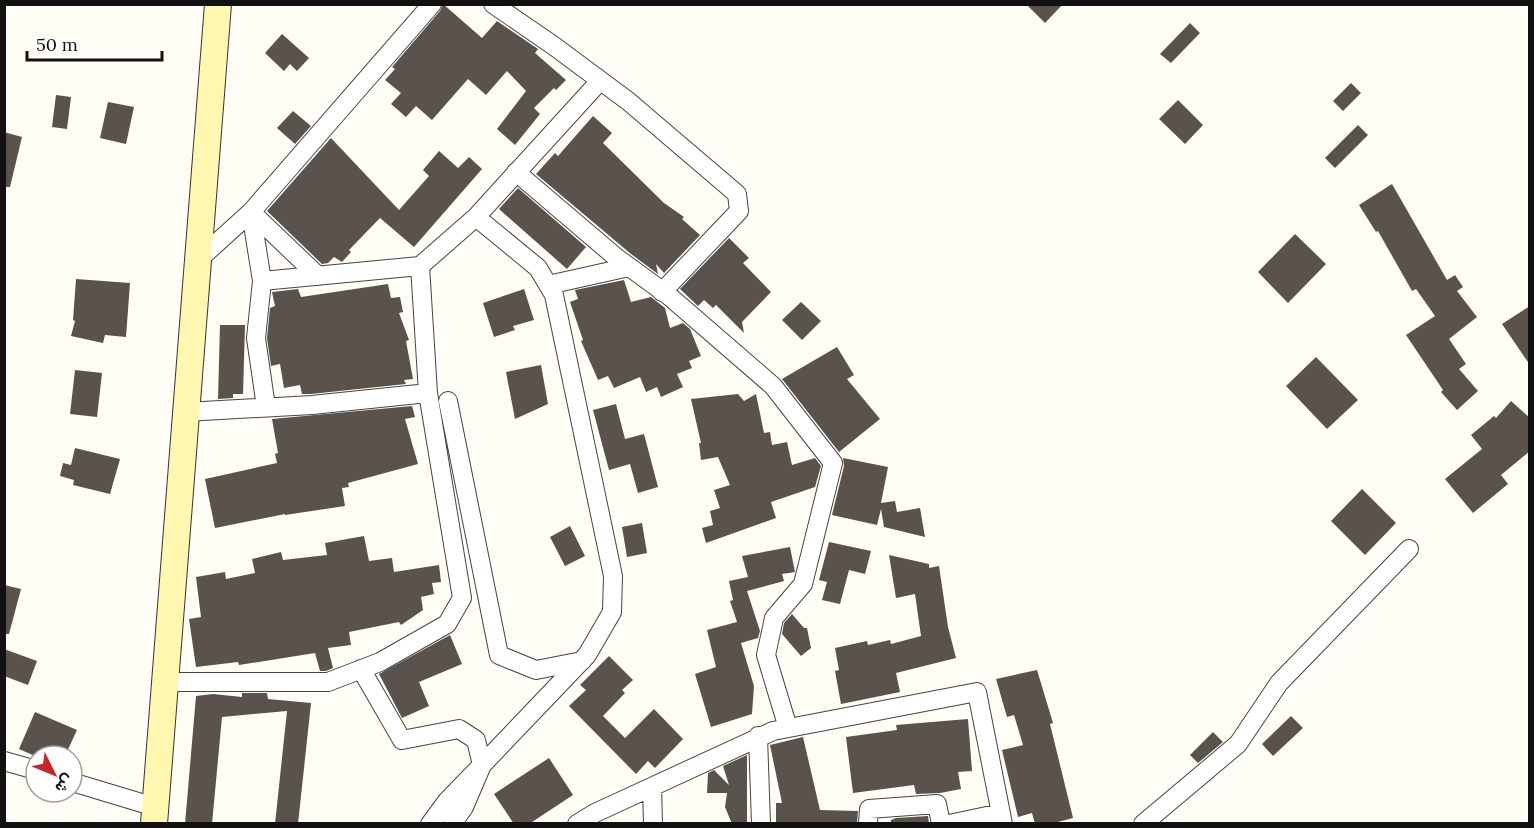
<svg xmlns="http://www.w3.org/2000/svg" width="1534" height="828" font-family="Lora,Vazirmatn,serif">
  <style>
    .building { fill: #5a524d }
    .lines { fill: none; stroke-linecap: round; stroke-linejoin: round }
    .street-casing { stroke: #444; stroke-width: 20 }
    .secondary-casing { stroke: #333; stroke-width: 28 }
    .street { stroke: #fff; stroke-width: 18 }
    .secondary { stroke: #fff6b0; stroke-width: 26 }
  </style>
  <rect width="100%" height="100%" fill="#fffdf5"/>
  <path class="building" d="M 443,4 L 482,38 L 497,21 L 538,49 L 535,53 L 566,80 L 556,90 L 554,88 L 534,108 L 540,114 L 515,145 L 497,129 L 526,91 L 507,71 L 486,95 L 468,79 L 432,120 L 416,106 L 406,117 L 391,104 L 401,93 L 385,80 L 395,69 L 392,67 L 440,11 Z
    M 1026,4 L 1063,4 L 1045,23 Z
    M 1190,23 L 1200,33 L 1171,63 L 1160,54 Z
    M 282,34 L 309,58 L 297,71 L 290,64 L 284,71 L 265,53 Z
    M 1351,83 L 1361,93 L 1343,111 L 1333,101 Z
    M 56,95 L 71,97 L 67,129 L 52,127 Z
    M 1178,100 L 1203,125 L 1185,144 L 1159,119 Z
    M 108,102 L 134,107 L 126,144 L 100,138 Z
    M 293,111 L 311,126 L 295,144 L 277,128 Z
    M 593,116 L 612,133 L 603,143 L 664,203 L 684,217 L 682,219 L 700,235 L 664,273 L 656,264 L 658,274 L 631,254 L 536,174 L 555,153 L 558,156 Z
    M 1358,125 L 1368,135 L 1335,168 L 1325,158 Z
    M 4,132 L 22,137 L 10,187 L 4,187 Z
    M 331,138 L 399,210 L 429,176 L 423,170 L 439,151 L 458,168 L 469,157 L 482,169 L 414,247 L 380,218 L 349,250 L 351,252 L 342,262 L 334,257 L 328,263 L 322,264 L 267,211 Z
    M 1392,184 L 1447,280 L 1455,275 L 1463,287 L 1457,291 L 1477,317 L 1449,339 L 1466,364 L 1459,369 L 1478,391 L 1457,410 L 1441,392 L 1443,390 L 1406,335 L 1435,316 L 1416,289 L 1412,291 L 1378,231 L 1376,232 L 1359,205 Z
    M 518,188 L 586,247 L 567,269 L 499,209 Z
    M 1295,234 L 1326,264 L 1288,303 L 1258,272 Z
    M 729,238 L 749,258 L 743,263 L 771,292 L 742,322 L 744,333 L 716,305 L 713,308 L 704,300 L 698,306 L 680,289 Z
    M 76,279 L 130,283 L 126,337 L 105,335 L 103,343 L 71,336 L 75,321 L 73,320 Z
    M 624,280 L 631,302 L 651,297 L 665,308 L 670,328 L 683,323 L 690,329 L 701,356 L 689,361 L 692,368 L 677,374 L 683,387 L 661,397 L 657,387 L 646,392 L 640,377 L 614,388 L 608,376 L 598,380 L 581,341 L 583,340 L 570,302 L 578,299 L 575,290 Z
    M 388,284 L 391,298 L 400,297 L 403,312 L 399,313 L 409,340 L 406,341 L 413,379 L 404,380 L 406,384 L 311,394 L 302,394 L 300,385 L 284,388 L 280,364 L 271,366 L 267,338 L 270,308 L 275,306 L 272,292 L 298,289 L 301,297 Z
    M 524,289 L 534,320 L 513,326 L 515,330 L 494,337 L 483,303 Z
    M 801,302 L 821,321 L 802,340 L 782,320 Z
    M 1530,306 L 1530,365 L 1502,324 Z
    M 220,325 L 245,325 L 243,394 L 233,394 L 233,398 L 218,399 Z
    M 837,347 L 854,375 L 847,379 L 880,419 L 839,452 L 782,379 Z
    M 1316,357 L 1358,400 L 1327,429 L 1286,386 Z
    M 541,365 L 548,404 L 515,419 L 506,372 Z
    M 75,370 L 102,373 L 97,417 L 70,414 Z
    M 738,394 L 744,401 L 756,394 L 764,433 L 770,432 L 772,445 L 787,442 L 792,465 L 815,458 L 821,466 L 815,487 L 771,502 L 776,518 L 706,543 L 702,528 L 713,525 L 710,511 L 720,508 L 714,490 L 730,485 L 718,457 L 701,460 L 699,443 L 701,443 L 691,399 Z
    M 1511,401 L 1530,418 L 1530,451 L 1501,475 L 1508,484 L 1473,513 L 1445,479 L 1482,449 L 1471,435 L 1494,416 L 1496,418 Z
    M 616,404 L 625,439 L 644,434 L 658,487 L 638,493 L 630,464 L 609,470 L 593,410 Z
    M 412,406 L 415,417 L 405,419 L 418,464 L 348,483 L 349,487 L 342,488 L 345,506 L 285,515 L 285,514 L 215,528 L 205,479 L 277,463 L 275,454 L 278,453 L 272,419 Z
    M 75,448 L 120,459 L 110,494 L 73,485 L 74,480 L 60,476 L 63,463 L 71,465 Z
    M 843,458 L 888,467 L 881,503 L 895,501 L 897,512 L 920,508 L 925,537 L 884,527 L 881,509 L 877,525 L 832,515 L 844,466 Z
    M 1362,489 L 1396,523 L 1365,555 L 1331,521 Z
    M 642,523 L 647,553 L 627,557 L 622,527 Z
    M 570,526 L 585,556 L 565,566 L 550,537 Z
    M 364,536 L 369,561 L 392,558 L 394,572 L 439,565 L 441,582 L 432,583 L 434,594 L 421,597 L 423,610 L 401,625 L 399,622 L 349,632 L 351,645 L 328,648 L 333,668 L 326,671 L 320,671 L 315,653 L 239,665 L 238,662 L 196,667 L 189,619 L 201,617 L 196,577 L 225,572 L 226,579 L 255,573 L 252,559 L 281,552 L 283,560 L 327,555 L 325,543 Z
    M 829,542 L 871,551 L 865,574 L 849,570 L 840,604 L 822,600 L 827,582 L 819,580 Z
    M 790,547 L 795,572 L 782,574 L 784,581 L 747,591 L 760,631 L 758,638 L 741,643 L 754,686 L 752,714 L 711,727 L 695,674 L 716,667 L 707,630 L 737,622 L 730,601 L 733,600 L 729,581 L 748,577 L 742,556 Z
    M 889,555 L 929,564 L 929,568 L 939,566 L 948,627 L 956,658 L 896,673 L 900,692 L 841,704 L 835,671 L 839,670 L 835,648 L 867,641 L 868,645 L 890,640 L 891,644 L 921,636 L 915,594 L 896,598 Z
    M 4,585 L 21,589 L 9,634 L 4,634 Z
    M 792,614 L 804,628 L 807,628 L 811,648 L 801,656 L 782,634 L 784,623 Z
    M 450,635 L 462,664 L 419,682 L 429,706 L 402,718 L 379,674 Z
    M 4,649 L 37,661 L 28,685 L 4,676 Z
    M 609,656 L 633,680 L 622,690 L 625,693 L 603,716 L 625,738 L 654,709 L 683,739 L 655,768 L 648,761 L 636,774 L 569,706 L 586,690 L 580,685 Z
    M 1037,670 L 1053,723 L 1050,724 L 1073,818 L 1050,824 L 1035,824 L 1032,813 L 1018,817 L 1002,750 L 1023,745 L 1014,715 L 1007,717 L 996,679 Z
    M 242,693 L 267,693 L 268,699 L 311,703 L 298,824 L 275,824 L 287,711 L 222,717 L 212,824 L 185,824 L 196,696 L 213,694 L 242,697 Z
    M 35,712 L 77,730 L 65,756 L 35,756 L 19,749 Z
    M 1291,716 L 1303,728 L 1273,756 L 1262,744 Z
    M 968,719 L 972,771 L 958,772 L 961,789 L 940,793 L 916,794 L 914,785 L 853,793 L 846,737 L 897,730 L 896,725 Z
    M 1213,732 L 1223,742 L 1198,763 L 1190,755 Z
    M 803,737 L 820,810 L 858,811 L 857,824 L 776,824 L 776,803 L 782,803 L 770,745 Z
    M 747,755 L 747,824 L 732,824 L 725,807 L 727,793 L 707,793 L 708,773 L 714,770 L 729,785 L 723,766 Z
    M 549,758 L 573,795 L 529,824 L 514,824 L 494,794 Z
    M 928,816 L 929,824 L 891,824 L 891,820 L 896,818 Z"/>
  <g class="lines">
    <g class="street-casing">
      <path id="street" d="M 493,4 L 554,46 L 628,101 L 737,194 L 739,211 L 662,292
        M 516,172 L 617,258 L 669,296 L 773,386 L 833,463 L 803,584 L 774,618 L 766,655 L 788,728
        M 476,217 L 538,268 L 554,295 L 613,576 L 612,612 L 587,655 L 482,765
        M 198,260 L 251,212 L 432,4
        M 262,281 L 420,266 L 476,217 L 599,82
        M 548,285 L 629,267
        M 448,401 L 499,655 L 536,670 L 582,661
        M 266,407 L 256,338 L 262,281 L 251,212 L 318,276
        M 185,412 L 312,405 L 428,393
        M 361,669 L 402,740 L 459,729 L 476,740 L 482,765
        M 164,682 L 328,682 L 380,662 L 447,624 L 462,598 L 428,393 L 420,266
        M 758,736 L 761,824
        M 4,761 L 36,770
        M 72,782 L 155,807
        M 652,787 L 653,824
        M 430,824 L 447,801 L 482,765 L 464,807 L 452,824
        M 577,824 L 595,813 L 773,731 L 977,692 L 1003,824
        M 868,824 L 869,809 L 937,804 L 941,824
        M 949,824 L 1001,813
        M 1143,824 L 1238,744 L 1279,683 L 1409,549"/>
    </g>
    <g class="secondary-casing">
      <path id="secondary" d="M 154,824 L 218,4"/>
    </g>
    <use href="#street" class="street"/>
    <use href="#secondary" class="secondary"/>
  </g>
  <rect width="1534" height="828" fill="none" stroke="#111111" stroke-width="12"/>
  <g transform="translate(54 774) rotate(133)"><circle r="28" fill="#ffffff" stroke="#a0a0a0" stroke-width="1.5"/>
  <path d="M0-4.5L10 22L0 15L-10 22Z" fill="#c4262e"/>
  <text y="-9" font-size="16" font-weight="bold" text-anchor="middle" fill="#111111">ش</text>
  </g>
  <path d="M27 51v9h135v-9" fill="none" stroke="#111111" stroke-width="3"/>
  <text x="36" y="51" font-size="18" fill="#111111" stroke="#ffffff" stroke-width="4.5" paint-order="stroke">50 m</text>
</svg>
